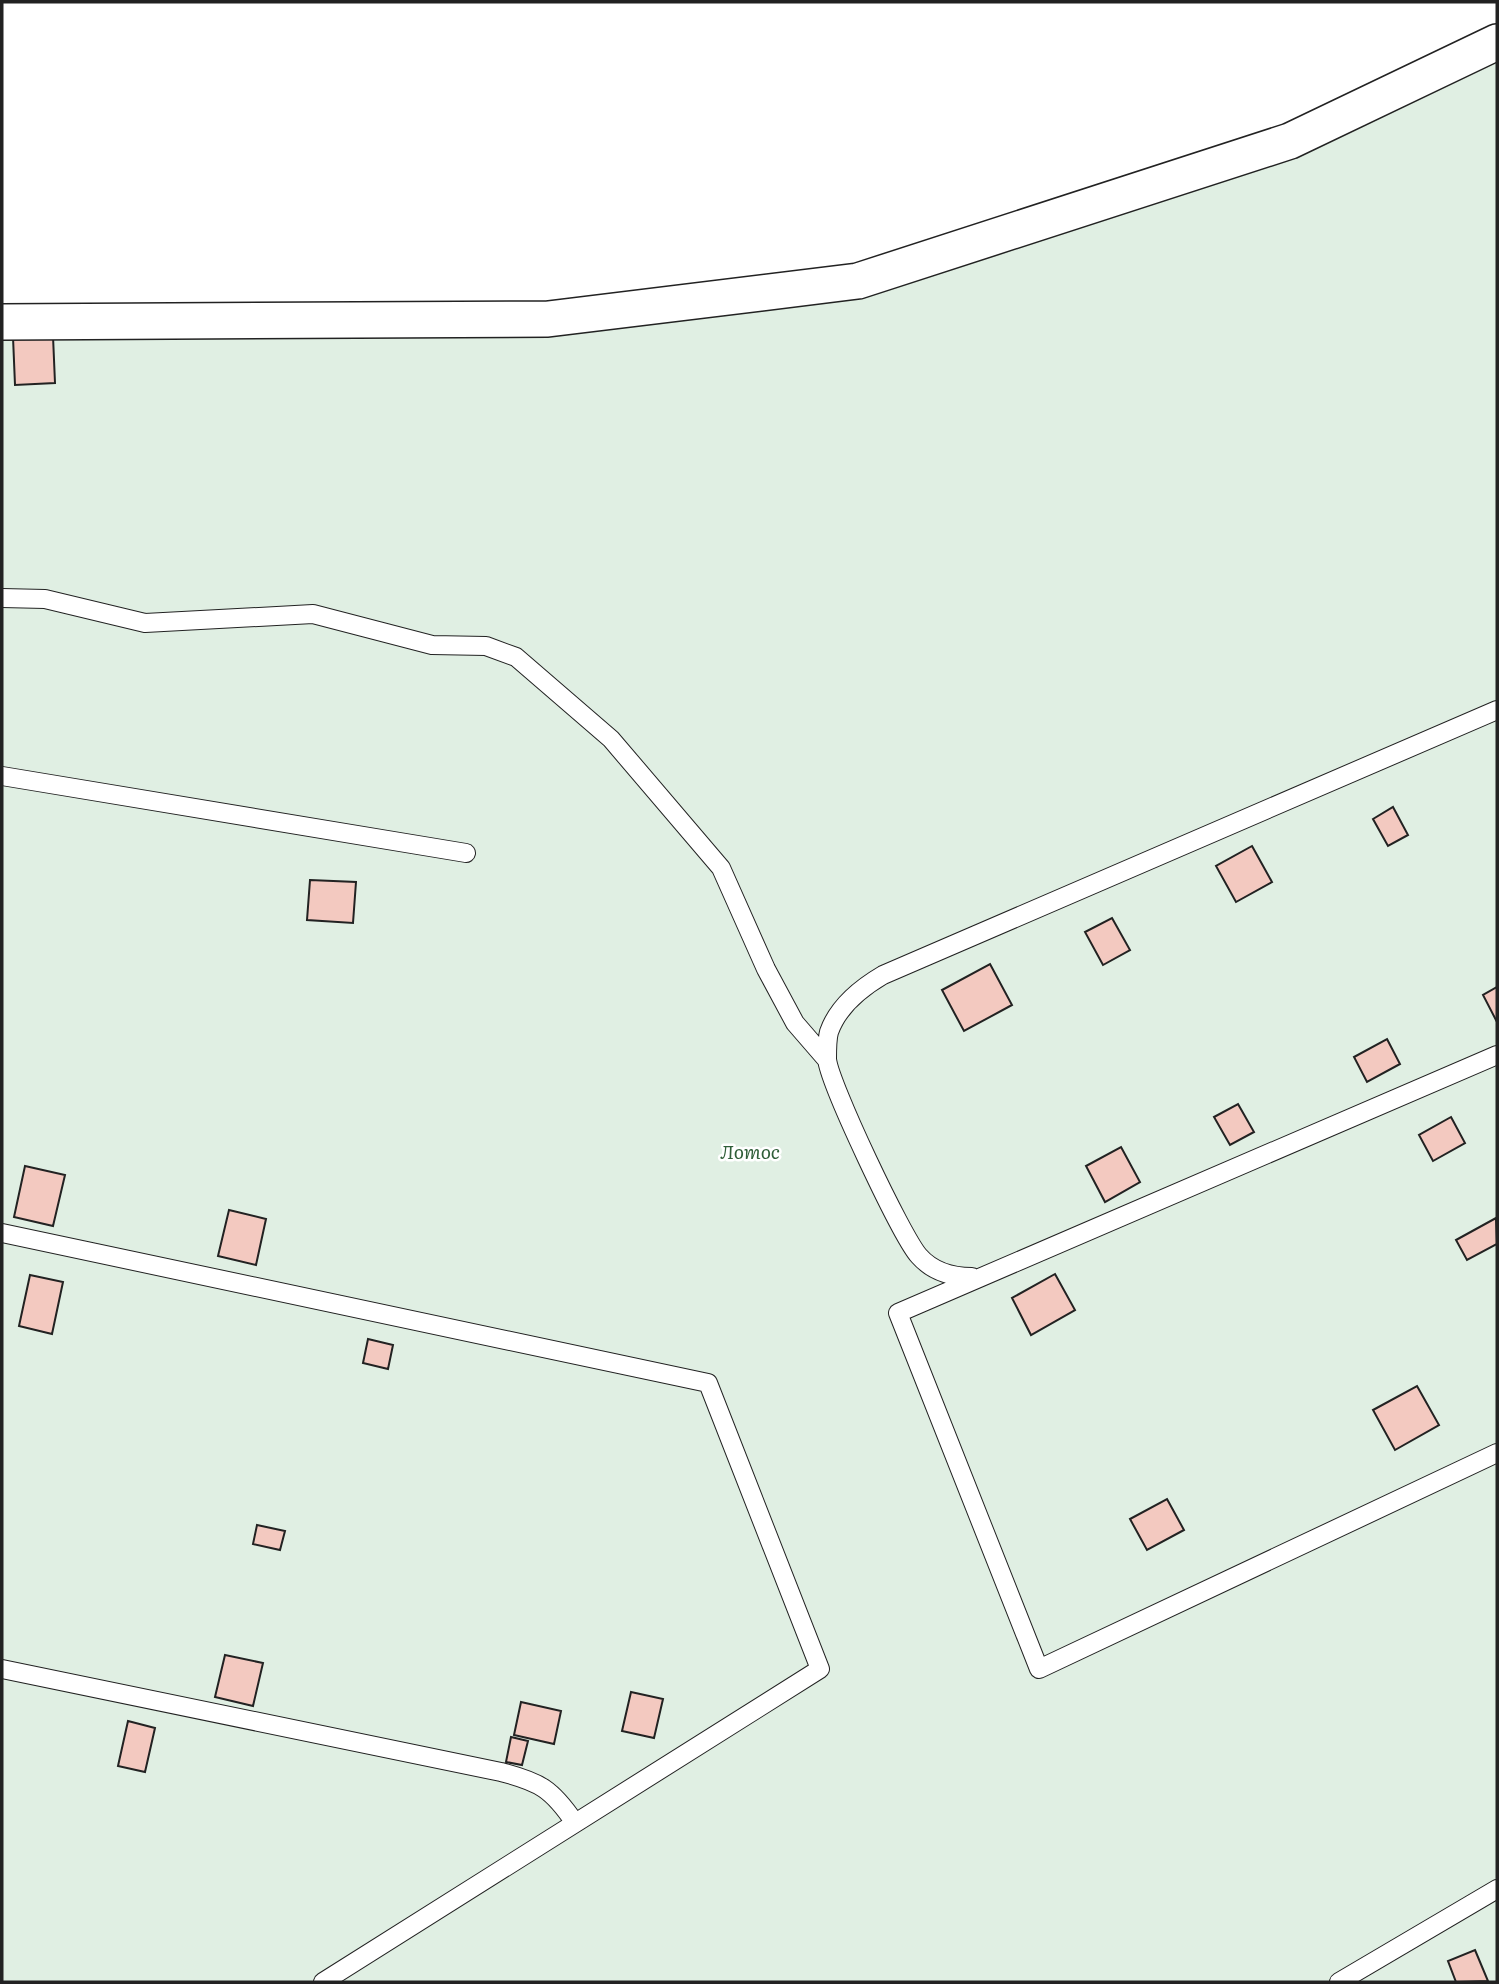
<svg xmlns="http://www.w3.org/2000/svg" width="1499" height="1984" font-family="Literata,serif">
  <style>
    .green { fill: #e0efe3; stroke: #6f6f6f; stroke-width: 2 }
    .building { fill: #f3c9c0; stroke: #222; stroke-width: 2 }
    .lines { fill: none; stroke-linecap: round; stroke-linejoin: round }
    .service-casing { stroke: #222; stroke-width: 20 }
    .minor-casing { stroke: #222; stroke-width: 38 }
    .service { stroke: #fff; stroke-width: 18 }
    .minor { stroke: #fff; stroke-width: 35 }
    .labels { text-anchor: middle; stroke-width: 5; stroke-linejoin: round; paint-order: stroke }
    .park-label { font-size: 19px; font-style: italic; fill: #2f5e38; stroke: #fff }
  </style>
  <rect width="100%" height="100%" fill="#fff"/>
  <path class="green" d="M 1497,42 L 1497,1982 L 2,1982 L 2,322 L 548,319 L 858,281 L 1290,141 Z"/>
  <path class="building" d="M 53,336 L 55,383 L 15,385 L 13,337 Z
    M 1393,807 L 1408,835 L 1388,846 L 1373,819 Z
    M 1252,846 L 1272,882 L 1236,902 L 1216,866 Z
    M 310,880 L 356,882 L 353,923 L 307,920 Z
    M 1112,918 L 1130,950 L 1103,965 L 1085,932 Z
    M 990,964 L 1012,1005 L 964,1031 L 942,990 Z
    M 1497,987 L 1497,1022 L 1483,995 Z
    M 1387,1039 L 1400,1064 L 1367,1082 L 1354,1057 Z
    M 1238,1104 L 1254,1132 L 1230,1145 L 1214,1117 Z
    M 1451,1117 L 1465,1143 L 1433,1161 L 1419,1135 Z
    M 1121,1147 L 1140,1182 L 1105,1202 L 1086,1166 Z
    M 25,1166 L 65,1175 L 53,1226 L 14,1217 Z
    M 229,1210 L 266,1219 L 256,1265 L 218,1256 Z
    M 1496,1218 L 1497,1244 L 1467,1260 L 1456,1240 Z
    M 1055,1274 L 1075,1310 L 1031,1335 L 1012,1298 Z
    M 30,1275 L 63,1282 L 52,1334 L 19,1326 Z
    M 368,1339 L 393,1345 L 388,1369 L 363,1363 Z
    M 1417,1386 L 1439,1425 L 1395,1450 L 1373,1410 Z
    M 1167,1499 L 1184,1530 L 1147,1550 L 1130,1519 Z
    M 257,1525 L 285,1531 L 280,1550 L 253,1544 Z
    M 225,1655 L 263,1663 L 253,1706 L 215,1697 Z
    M 631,1692 L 663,1699 L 654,1738 L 622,1731 Z
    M 521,1702 L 561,1711 L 554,1744 L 514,1735 Z
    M 128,1721 L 155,1728 L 145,1772 L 118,1766 Z
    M 511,1737 L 528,1741 L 522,1765 L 506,1762 Z
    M 1475,1950 L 1488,1981 L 1456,1982 L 1448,1961 Z"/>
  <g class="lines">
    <g class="service-casing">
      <path id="service" d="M 2,598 L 45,599 L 145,623 L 313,614 L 432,645 L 486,646 L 516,657 L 611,739 L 721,868 L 766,969 L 795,1023 L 827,1060
        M 2,776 L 466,853
        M 1497,1055 L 898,1313 L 1039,1669 L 1497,1453
        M 2,1233 L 708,1383 L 820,1669 L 323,1982
        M 972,1277 C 952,1277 933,1272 919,1256 C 902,1237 829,1083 827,1059 C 827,1051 827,1039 829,1032 C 838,1006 861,988 883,975 L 1497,710
        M 2,1669 L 501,1772 C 540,1782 552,1789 575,1823
        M 1339,1982 L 1497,1889"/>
    </g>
    <g class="minor-casing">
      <path id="minor" d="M 2,322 L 548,319 L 858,281 L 1290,141 L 1497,42"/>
    </g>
    <use href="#service" class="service"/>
    <use href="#minor" class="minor"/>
  </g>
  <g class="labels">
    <g class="park-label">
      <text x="750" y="1159">Лотос</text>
    </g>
  </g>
  <rect width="1499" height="1984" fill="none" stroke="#222222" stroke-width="7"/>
</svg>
